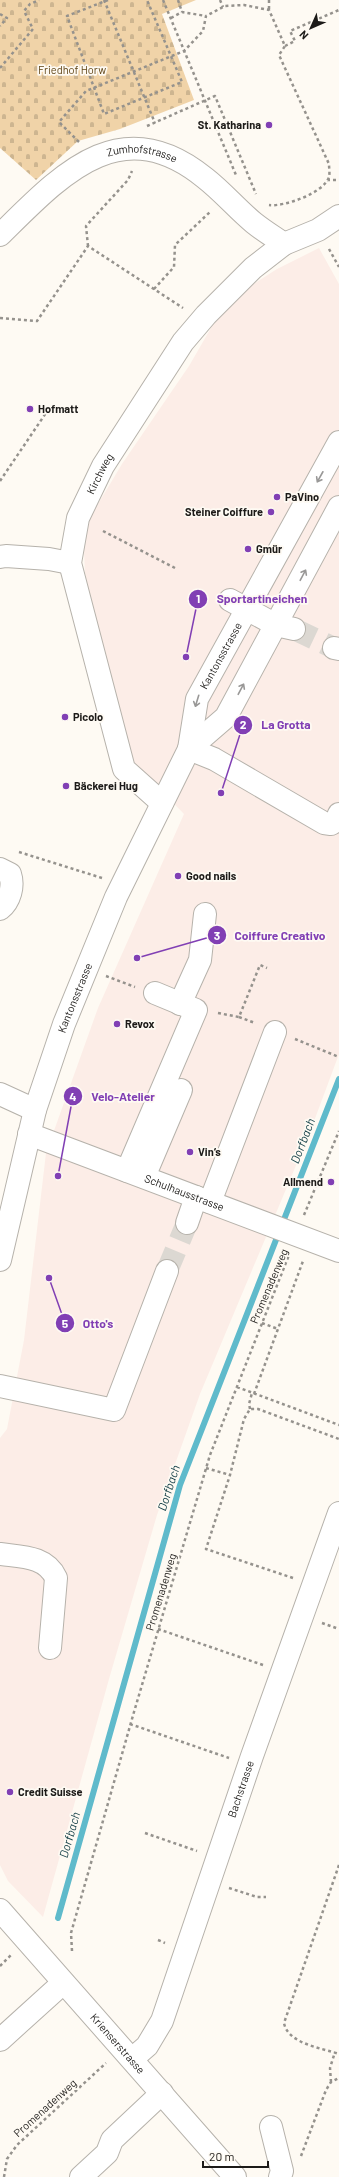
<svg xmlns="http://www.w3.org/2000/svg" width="339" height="2177" font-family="Barlow,sans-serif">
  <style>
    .commercial { fill: #fcede7 }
    .cemetery { fill: url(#cemetery-stones) }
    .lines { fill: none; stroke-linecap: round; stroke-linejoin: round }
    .stream { stroke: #5fbacb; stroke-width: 6 }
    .minor-tunnel { stroke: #dcd8d2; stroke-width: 22; stroke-dasharray: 22 11; stroke-linecap: butt }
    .minor-casing { stroke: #b6b2ab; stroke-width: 24 }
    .major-casing { stroke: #b6b2ab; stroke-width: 24 }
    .path { stroke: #95928d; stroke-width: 2.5; stroke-dasharray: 3 3; stroke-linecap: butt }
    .minor { stroke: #fff; stroke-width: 22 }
    .major { stroke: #fff; stroke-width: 22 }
    .oneway { stroke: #999897 }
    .poi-dot { fill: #813fb4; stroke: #fefaf3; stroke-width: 1.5 }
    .labels { text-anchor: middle; stroke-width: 3.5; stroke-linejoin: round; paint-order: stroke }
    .park-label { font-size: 11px; fill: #5f4415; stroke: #fefaf3 }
    .poi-label { font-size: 11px; font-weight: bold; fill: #1c1a18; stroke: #fefaf3; text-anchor: start }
    .street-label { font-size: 11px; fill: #1c1a18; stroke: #fefaf3 }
    .water-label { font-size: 12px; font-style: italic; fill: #123d45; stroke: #fefaf3 }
    .leader { fill: none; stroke: #813fb4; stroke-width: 1.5 }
    .callout-dot { fill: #813fb4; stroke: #fefaf3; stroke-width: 1.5 }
    .mark-label { font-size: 12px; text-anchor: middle; font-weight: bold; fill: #fff }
    .callout-label { font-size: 12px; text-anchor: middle; font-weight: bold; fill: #813fb4; stroke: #fefaf3; stroke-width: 3.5; stroke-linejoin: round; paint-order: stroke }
  </style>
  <defs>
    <pattern id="cemetery-stones" width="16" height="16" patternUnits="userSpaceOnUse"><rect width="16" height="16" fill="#f0d3a8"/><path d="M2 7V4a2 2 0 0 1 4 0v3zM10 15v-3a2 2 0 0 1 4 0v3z" fill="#cdb590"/></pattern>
  </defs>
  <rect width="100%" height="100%" fill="#fefaf3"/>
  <path class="commercial" d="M 319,248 L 339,284 L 339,1054 L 310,1132 L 200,1394 L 157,1515 L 109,1679 L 43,1917 L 8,1881 L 0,1865 L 0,1438 L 7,1429 L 24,1340 L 46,1153 L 98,1008 L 184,814 L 129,757 L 103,657 L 85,573 L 83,529 L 122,464 L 189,366 L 215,321 L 252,285 L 277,269 Z"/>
  <path class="cemetery" d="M 0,0 L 196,0 L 162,14 L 194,100 L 120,129 L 78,141 L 36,180 L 0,148 Z"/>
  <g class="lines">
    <path class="stream" d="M 58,1918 L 180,1485 L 339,1079"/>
    <path class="minor-tunnel" d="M 294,629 L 334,648
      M 167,1271 L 187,1223"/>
    <g class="minor-casing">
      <g id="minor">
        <path id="s1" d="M 0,235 C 61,175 120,109 205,178 C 223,192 237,209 254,223 C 264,231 274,237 284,244"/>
        <path d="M 0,557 L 6,556 L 49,559 L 70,563"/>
        <path d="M 230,600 L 276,625 L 294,629"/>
        <path d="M 334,648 L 339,649"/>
        <path d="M 189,749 L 214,759 L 324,823 L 331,824 L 336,821 L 339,814"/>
        <path id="s2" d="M 162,803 L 124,769 L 70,563 L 78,518 L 103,466 L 183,342 L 206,315 L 253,268 L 284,244 L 318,230 L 339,216"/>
        <path d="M 0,869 L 10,874 C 14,886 10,901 0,909"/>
        <path d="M 180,1004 L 200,960 L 205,914"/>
        <path d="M 0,1094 L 35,1110"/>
        <path id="s3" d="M 29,1134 L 339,1251"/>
        <path d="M 127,1171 L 196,1010 L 155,993"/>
        <path d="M 144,1177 L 181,1090"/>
        <path d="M 210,1202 L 275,1032"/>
        <path d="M 187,1223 L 196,1197"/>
        <path d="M 0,1386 L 114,1410 L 167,1271"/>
        <path d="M 0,1554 C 22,1557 46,1556 56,1578 L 50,1648"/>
        <path id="s4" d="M 0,1910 L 235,2177"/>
        <path d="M 0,2040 L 63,1983"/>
        <path id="s5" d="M 132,2059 L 147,2046 L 162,2021 L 252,1756 L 339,1513"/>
        <path d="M 271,2127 L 282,2171 L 280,2177"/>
        <path d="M 81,2177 L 107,2153 L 112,2140 L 162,2093"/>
      </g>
    </g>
    <g class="major-casing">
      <g id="major">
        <path d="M 189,749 L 226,717 L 339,507"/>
        <path id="s6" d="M 0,1260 L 35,1110 L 64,1024 L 116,897 L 189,749 L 197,699 L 339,442"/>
      </g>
    </g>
    <path class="path" d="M 104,0 L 155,123
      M 108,0 L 67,16 L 104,114 L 182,82 L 147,0
      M 163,0 L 236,175
      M 178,0 L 182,12
      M 220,0 L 223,7
      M 269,0 L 269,10
      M 0,14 L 7,18 L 0,26
      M 171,18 L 182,12 L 206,16
      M 285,46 L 295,41 L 290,31 L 339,10
      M 0,68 L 33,29 L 24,11 L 30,4 L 39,0
      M 147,126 L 215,96 L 256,194
      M 79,142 L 59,122 L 86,91 L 184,51 L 203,31 L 206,16 L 225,6 L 244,5 L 269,10 L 285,46 L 279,55 L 329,164 C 329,168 330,173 329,177 C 324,193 284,207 269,205
      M 327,180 L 339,180
      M 88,246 L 86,226 L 128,180 L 132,171
      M 329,249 L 339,267
      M 154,289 L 174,267 L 175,245 L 211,211
      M 0,318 L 37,321 L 88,246 L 183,308
      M 0,481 L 50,407
      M 103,531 L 175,568
      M 19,852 L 102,878
      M 106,976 L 135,987
      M 218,1013 L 239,1017 L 260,965 L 267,968
      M 239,1017 L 255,1023
      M 295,1039 L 339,1057
      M 304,1215 L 339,1131
      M 262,1323 L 278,1329
      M 237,1387 L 339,1425
      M 254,1394 L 303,1261
      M 250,1409 L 249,1404 L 252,1393
      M 206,1468 L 230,1475
      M 293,1578 L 206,1549 L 230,1475 L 244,1419 L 250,1409 L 258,1409 L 339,1439
      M 322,1623 L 339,1629
      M 158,1629 L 263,1665
      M 130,1724 L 229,1758
      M 145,1833 L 197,1851
      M 339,1865 L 284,2023 C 288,2044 322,2048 339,2054
      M 229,1888 L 257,1897 L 266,1897
      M 158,1940 L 165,1943
      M 72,1951 L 71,1933 L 134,1712 L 210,1455 L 289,1255
      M 0,1966 L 11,1955
      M 331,2082 L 330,2068 L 335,2052
      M 301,2156 L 326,2090 L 331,2082 L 339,2078
      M 4,2177 L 7,2159 L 17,2145 L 106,2063"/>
    <use href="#minor" class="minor"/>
    <use href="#major" class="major"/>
  </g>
  <defs><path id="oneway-shaft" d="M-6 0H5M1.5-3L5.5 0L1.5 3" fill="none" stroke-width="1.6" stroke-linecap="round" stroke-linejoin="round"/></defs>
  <g class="oneway">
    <use href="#oneway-shaft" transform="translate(320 477) rotate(119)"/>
    <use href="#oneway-shaft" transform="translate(303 575) rotate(-62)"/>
    <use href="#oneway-shaft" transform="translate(241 689) rotate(-62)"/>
    <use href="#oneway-shaft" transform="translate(197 701) rotate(107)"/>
  </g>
  <g class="poi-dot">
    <circle cx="269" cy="125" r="4"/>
    <circle cx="30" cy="409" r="4"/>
    <circle cx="277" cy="497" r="4"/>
    <circle cx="271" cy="512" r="4"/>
    <circle cx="248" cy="549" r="4"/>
    <circle cx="65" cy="717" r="4"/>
    <circle cx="66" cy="786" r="4"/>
    <circle cx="178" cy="876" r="4"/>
    <circle cx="117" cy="1024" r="4"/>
    <circle cx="190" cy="1152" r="4"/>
    <circle cx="331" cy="1182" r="4"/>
    <circle cx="10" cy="1792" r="4"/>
  </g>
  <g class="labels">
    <g class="park-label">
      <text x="72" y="74">Friedhof Horw</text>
    </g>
    <g class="poi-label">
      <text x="261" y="129" text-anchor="end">St. Katharina</text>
      <text x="38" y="413">Hofmatt</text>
      <text x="285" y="501">PaVino</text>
      <text x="263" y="516" text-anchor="end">Steiner Coiffure</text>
      <text x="256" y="553">Gmür</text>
      <text x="73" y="721">Picolo</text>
      <text x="74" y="790">Bäckerei Hug</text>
      <text x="186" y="880">Good nails</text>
      <text x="125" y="1028">Revox</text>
      <text x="198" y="1156">Vin‘s</text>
      <text x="323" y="1186" text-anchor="end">Allmend</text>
      <text x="18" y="1796">Credit Suisse</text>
    </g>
    <g class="street-label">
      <text dy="4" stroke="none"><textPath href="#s1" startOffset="172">Zumhofstrasse</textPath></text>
      <text dy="4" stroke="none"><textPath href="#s2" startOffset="359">Kirchweg</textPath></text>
      <text dy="4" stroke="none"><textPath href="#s6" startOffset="647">Kantonsstrasse</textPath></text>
      <text dy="4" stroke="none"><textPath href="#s6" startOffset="273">Kantonsstrasse</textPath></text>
      <text dy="4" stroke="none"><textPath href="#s3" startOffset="166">Schulhausstrasse</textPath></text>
      <text transform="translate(269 1286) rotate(-67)" y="4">Promenadenweg</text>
      <text transform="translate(161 1592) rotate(-73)" y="4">Promenadenweg</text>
      <text dy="4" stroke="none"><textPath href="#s5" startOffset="294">Bachstrasse</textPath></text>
      <text dy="4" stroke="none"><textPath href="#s4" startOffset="178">Krienserstrasse</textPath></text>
      <text transform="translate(45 2108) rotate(-42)" y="4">Promenadenweg</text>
    </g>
    <g class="water-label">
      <text transform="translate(303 1141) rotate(-69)" y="4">Dorfbach</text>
      <text transform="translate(169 1488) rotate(-72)" y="4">Dorfbach</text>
      <text transform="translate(70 1835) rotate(-74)" y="4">Dorfbach</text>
    </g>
  </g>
  <path class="leader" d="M186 657L198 599M221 793L243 725M137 958L217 935M58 1176L73 1096M49 1278L65 1323"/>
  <g class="callout-dot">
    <circle cx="186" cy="657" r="4"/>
    <circle cx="221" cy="793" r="4"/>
    <circle cx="137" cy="958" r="4"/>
    <circle cx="58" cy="1176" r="4"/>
    <circle cx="49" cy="1278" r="4"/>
    <circle cx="198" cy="599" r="10"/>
    <circle cx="243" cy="725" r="10"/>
    <circle cx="217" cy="935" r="10"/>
    <circle cx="73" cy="1096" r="10"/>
    <circle cx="65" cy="1323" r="10"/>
  </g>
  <g class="mark-label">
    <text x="198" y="603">1</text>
    <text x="243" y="729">2</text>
    <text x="217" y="940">3</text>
    <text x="73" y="1101">4</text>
    <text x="65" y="1328">5</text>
  </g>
  <g class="callout-label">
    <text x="262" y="603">Sportartineichen</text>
    <text x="286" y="729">La Grotta</text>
    <text x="280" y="940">Coiffure Creativo</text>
    <text x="123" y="1101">Velo-Atelier</text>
    <text x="98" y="1328">Otto's</text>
  </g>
  <g transform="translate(311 28) rotate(225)" stroke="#fefaf3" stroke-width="3" paint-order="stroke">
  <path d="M0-3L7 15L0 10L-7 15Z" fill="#1c1a18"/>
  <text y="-6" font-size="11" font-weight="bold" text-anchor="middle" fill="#1c1a18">N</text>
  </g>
  <path d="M203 2161v6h65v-6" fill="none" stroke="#1c1a18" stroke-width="2"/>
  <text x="209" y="2161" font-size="12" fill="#1c1a18" stroke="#fefaf3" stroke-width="3" paint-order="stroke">20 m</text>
</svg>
